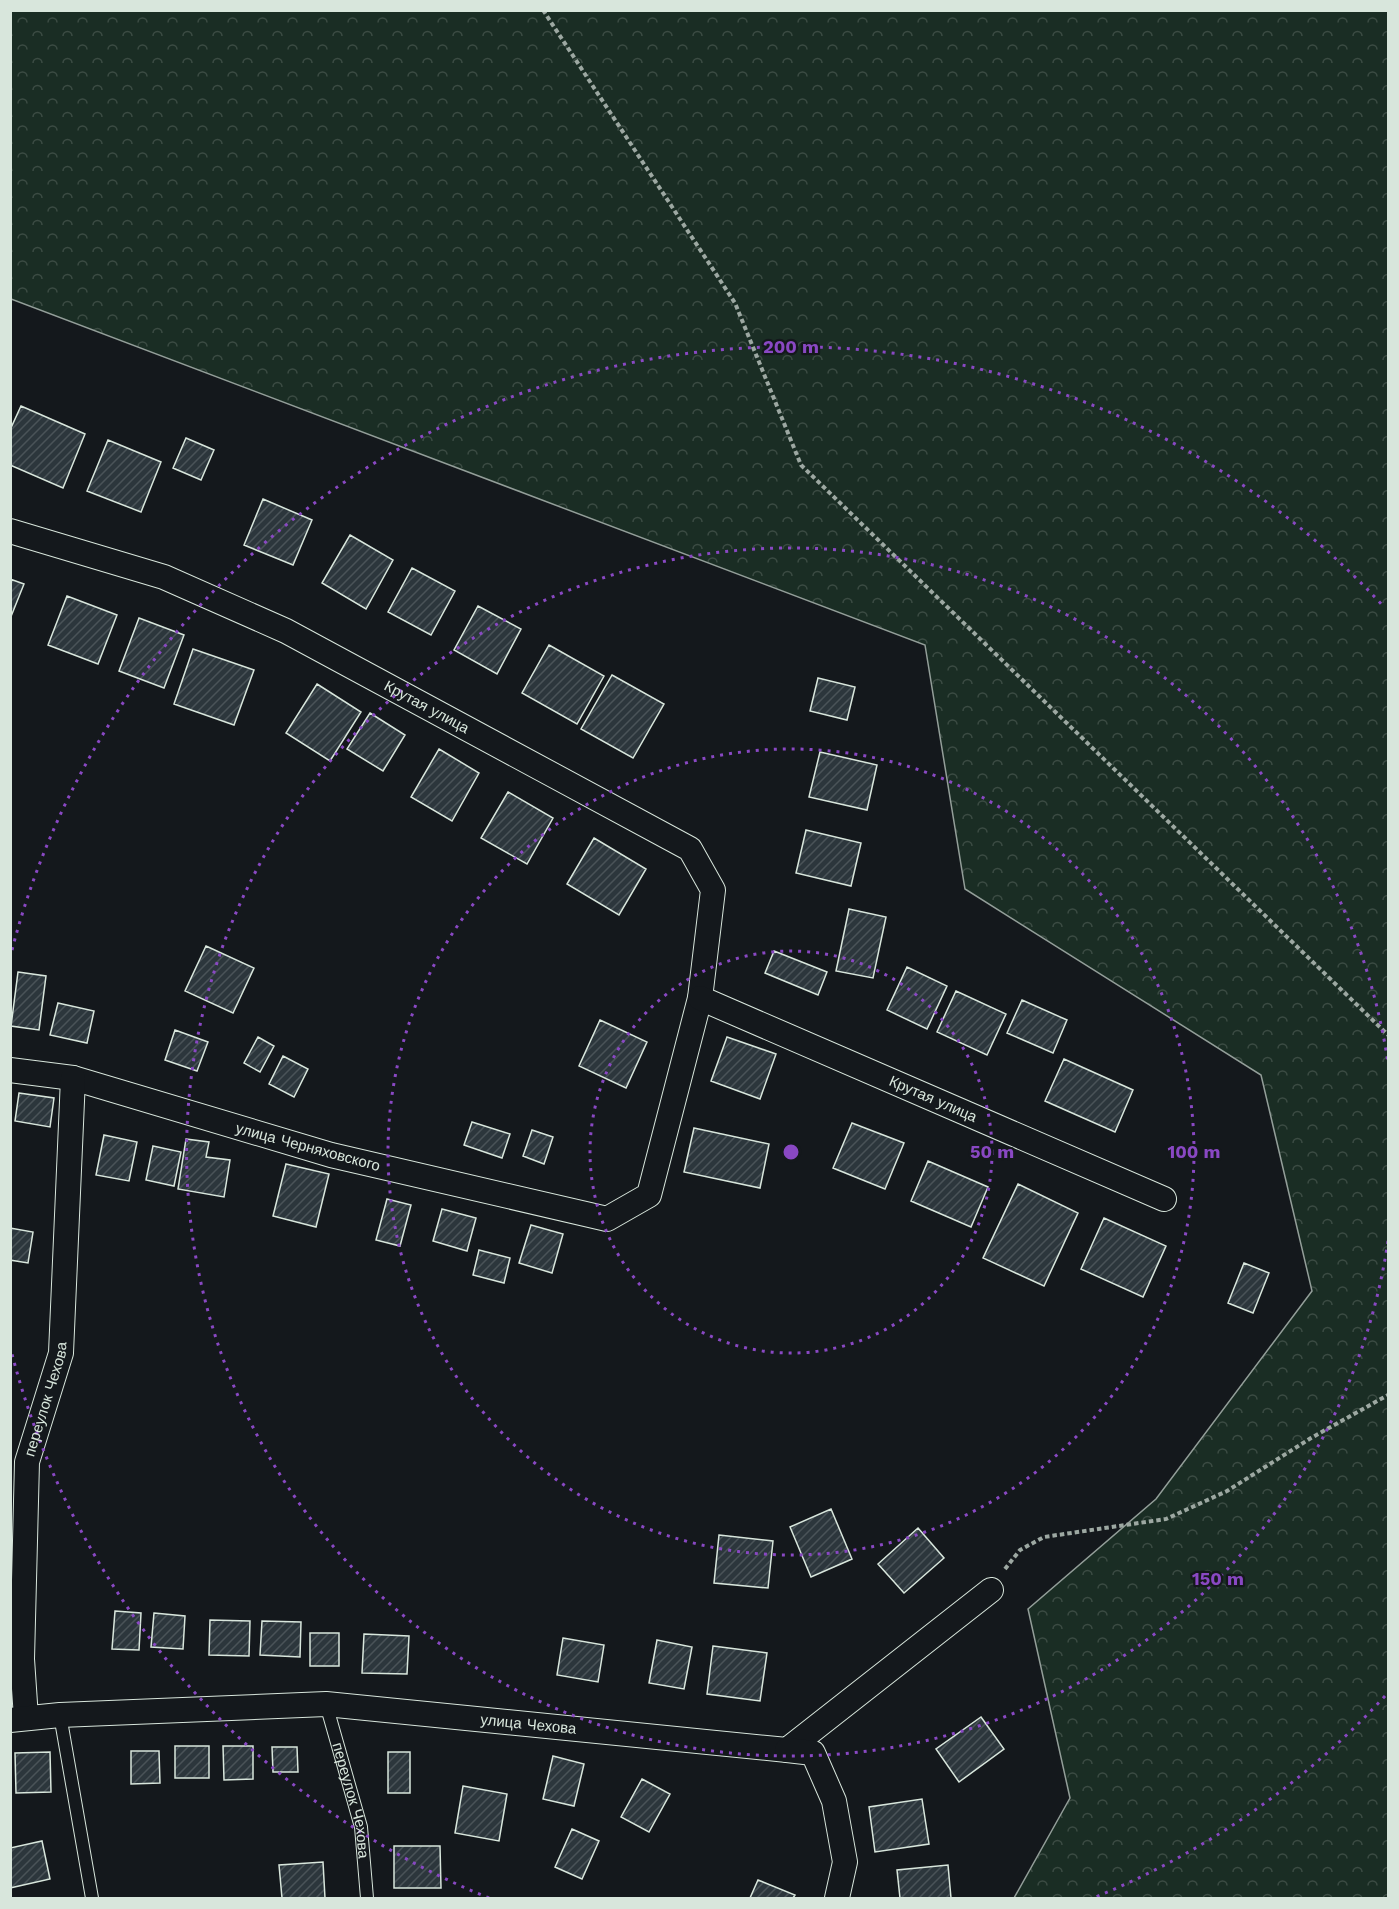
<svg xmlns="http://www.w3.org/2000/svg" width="1399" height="1909" font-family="'Work Sans',sans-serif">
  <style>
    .forest { fill: url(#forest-crowns); stroke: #939e99; stroke-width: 1.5 }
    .building { fill: url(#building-hatch); stroke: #d8e6dc; stroke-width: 1.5 }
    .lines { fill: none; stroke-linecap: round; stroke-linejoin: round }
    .service-casing { stroke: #d8e6dc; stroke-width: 14 }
    .minor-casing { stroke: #d8e6dc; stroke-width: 26 }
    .path { stroke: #9da8a2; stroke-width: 4; stroke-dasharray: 4.5 3; stroke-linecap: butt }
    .service { stroke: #14181c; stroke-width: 12 }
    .minor { stroke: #14181c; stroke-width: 24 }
    .ring { fill: none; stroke: #8948c3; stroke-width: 3; stroke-dasharray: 3 6 }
    .labels { text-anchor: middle; stroke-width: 4.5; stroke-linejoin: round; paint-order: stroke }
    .street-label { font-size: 15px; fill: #d8e6dc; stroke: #14181c }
    .centre { fill: #8948c3; stroke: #14181c; stroke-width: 3 }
    .ring-label { font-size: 18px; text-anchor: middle; font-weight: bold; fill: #8948c3; stroke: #14181c; stroke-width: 4.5; stroke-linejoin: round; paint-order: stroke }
  </style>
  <defs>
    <pattern id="forest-crowns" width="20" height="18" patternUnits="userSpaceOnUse" patternTransform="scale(1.5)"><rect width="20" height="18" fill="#1a2d24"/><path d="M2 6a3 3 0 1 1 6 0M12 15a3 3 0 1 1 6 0" fill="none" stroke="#3b4b43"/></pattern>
    <pattern id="building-hatch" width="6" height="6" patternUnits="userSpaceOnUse" patternTransform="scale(1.5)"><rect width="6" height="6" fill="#2c363c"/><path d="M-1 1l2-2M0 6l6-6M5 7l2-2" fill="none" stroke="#4a5358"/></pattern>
  </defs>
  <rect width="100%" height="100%" fill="#14181c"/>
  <path class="forest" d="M 10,11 L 1388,11 L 1388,1898 L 1014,1898 L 1070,1798 L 1028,1609 L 1156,1499 L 1312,1291 L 1261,1075 L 965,889 L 925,645 L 11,299 Z"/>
  <path class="building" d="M 21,406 L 85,434 L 63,488 L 10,465 L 10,430 Z
    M 186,438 L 214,450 L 201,480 L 173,468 Z
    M 108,440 L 161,462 L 141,512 L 87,491 Z
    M 263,499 L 312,520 L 293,565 L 244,545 Z
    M 350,535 L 393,560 L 366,609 L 322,583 Z
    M 412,568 L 455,591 L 431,635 L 388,612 Z
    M 10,579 L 24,584 L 10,619 Z
    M 67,596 L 117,615 L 98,664 L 48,645 Z
    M 478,606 L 521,629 L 497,674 L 454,650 Z
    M 139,618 L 184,635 L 164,688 L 119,671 Z
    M 549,645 L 604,676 L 577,724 L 522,693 Z
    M 193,649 L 254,670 L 234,725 L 174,704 Z
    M 612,675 L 664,704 L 633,758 L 581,729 Z
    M 818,678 L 855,687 L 847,720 L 810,711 Z
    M 317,684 L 361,712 L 330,761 L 286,733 Z
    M 370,713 L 405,735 L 383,771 L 347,749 Z
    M 439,749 L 479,773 L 452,821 L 411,797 Z
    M 820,752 L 877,765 L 867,810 L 809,797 Z
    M 508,792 L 553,818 L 527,864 L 481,838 Z
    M 806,830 L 861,843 L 851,886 L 796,873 Z
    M 594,838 L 646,869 L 619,915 L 567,884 Z
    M 849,909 L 886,917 L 873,978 L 836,971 Z
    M 206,946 L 254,968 L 233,1013 L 185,991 Z
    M 774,951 L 827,972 L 818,995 L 765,973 Z
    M 907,967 L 947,986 L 927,1029 L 887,1010 Z
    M 18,972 L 46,976 L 39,1030 L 11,1026 Z
    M 956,991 L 1006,1014 L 987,1055 L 937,1032 Z
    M 1022,1000 L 1067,1020 L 1053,1053 L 1007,1033 Z
    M 58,1003 L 94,1011 L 87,1043 L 50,1035 Z
    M 600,1020 L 647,1042 L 626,1088 L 579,1066 Z
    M 175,1030 L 208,1042 L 197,1071 L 165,1060 Z
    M 258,1037 L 274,1046 L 260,1072 L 244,1063 Z
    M 727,1037 L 776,1054 L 760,1099 L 711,1081 Z
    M 283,1056 L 308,1069 L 294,1097 L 269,1084 Z
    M 1064,1059 L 1133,1090 L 1115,1132 L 1045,1101 Z
    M 19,1093 L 54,1098 L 50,1127 L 15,1121 Z
    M 472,1122 L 510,1134 L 502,1158 L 464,1145 Z
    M 852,1123 L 904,1143 L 885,1189 L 833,1168 Z
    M 694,1128 L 769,1144 L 760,1188 L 684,1172 Z
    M 532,1130 L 553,1137 L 544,1164 L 523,1156 Z
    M 104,1135 L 137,1142 L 129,1181 L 96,1175 Z
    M 186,1139 L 209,1142 L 206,1157 L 230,1160 L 224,1197 L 178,1189 Z
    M 153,1146 L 181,1152 L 174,1186 L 146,1180 Z
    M 928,1161 L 988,1187 L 971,1227 L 911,1201 Z
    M 286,1164 L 329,1174 L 316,1227 L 273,1216 Z
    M 1018,1184 L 1078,1213 L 1044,1286 L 983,1258 Z
    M 387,1199 L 411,1205 L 400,1246 L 376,1240 Z
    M 442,1209 L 476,1218 L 467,1251 L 433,1241 Z
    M 1104,1218 L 1166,1246 L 1143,1297 L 1081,1269 Z
    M 531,1225 L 563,1234 L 552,1273 L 519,1263 Z
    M 10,1228 L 33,1232 L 28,1263 L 10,1260 Z
    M 479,1250 L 510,1258 L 504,1283 L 473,1275 Z
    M 1244,1263 L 1269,1273 L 1253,1313 L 1228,1303 Z
    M 831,1509 L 852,1559 L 811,1577 L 790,1527 Z
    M 918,1528 L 944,1558 L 904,1593 L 878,1564 Z
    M 719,1535 L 773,1541 L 768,1588 L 714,1583 Z
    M 115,1611 L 141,1613 L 139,1650 L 112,1649 Z
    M 154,1613 L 185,1616 L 183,1649 L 151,1647 Z
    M 210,1620 L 250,1621 L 249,1656 L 209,1655 Z
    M 262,1621 L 301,1622 L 300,1657 L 260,1655 Z
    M 310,1633 L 339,1633 L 339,1666 L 310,1666 Z
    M 364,1634 L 409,1636 L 407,1674 L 362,1673 Z
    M 563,1638 L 604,1645 L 598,1682 L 557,1675 Z
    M 657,1640 L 692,1647 L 684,1689 L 649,1683 Z
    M 713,1646 L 767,1653 L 760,1701 L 707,1694 Z
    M 981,1717 L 1004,1749 L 959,1782 L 936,1749 Z
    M 175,1746 L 209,1746 L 209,1778 L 175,1778 Z
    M 223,1746 L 253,1746 L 253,1779 L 224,1780 Z
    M 272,1747 L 297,1747 L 298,1772 L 273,1772 Z
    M 131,1751 L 159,1751 L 160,1783 L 131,1784 Z
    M 50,1752 L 51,1792 L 16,1793 L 15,1753 Z
    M 388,1752 L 410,1752 L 410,1793 L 388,1793 Z
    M 553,1756 L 584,1764 L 574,1806 L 543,1799 Z
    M 642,1779 L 670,1794 L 649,1832 L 621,1817 Z
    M 463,1786 L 507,1794 L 499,1841 L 455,1833 Z
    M 922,1799 L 929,1844 L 875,1852 L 869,1807 Z
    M 572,1829 L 599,1841 L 582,1879 L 555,1867 Z
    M 42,1841 L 50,1879 L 10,1888 L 10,1848 Z
    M 394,1846 L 440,1846 L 441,1888 L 394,1888 Z
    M 323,1862 L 325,1898 L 282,1898 L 279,1865 Z
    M 948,1865 L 951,1898 L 900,1898 L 897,1870 Z
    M 758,1880 L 795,1895 L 793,1898 L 750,1898 Z"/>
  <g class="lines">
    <g class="service-casing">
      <g id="service">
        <path id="s1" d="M 326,1704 L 361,1827 L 367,1898"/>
        <path d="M 60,1715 L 92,1898"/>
      </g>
    </g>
    <g class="minor-casing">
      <g id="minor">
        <path id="s2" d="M 10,531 L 164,577 L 286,631 L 690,849 L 713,890 L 700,998 L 649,1195 L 607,1219 L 331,1155 L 73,1078 L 10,1070"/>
        <path id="s3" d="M 700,998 L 1164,1199"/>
        <path id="s4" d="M 26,1718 L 22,1659 L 27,1462 L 61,1353 L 73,1078"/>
        <path id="s5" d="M 10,1720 L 60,1715 L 326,1704 L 787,1750 L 991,1590"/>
        <path d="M 787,1750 L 813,1753 L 834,1801 L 845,1862 L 837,1898"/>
      </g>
    </g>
    <path class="path" d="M 543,10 L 735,303 L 801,465 L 1388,1035
      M 1005,1569 L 1020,1550 L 1044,1537 L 1166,1519 L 1227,1491 L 1311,1438 L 1388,1395"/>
    <use href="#service" class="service"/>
    <use href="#minor" class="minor"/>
  </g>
  <g class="ring">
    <circle cx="791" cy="1152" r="201"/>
    <circle cx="791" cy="1152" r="403"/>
    <path d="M1388 1241A604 604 0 1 1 1388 1063"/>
    <path d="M1385 1696A805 805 0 0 1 1093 1898M489 1898A805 805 0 0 1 12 1354M12 950A805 805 0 0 1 1385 608"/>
  </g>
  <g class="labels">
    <g class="street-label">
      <text dy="5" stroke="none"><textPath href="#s2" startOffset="454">Крутая улица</textPath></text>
      <text dy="5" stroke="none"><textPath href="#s3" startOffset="254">Крутая улица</textPath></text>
      <text transform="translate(308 1147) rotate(15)" y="5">улица Черняховского</text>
      <text dy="5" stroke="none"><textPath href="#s4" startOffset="322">переулок Чехова</textPath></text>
      <text dy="5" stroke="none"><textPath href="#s5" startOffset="520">улица Чехова</textPath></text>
      <text dy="5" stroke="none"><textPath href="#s1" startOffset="100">переулок Чехова</textPath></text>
    </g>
  </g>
  <circle cx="791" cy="1152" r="9" class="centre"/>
  <g class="ring-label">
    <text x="791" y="353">200 m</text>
    <text x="992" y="1158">50 m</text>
    <text x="1194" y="1158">100 m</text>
    <text x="1218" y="1585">150 m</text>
  </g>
  <rect width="1399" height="1909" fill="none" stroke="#d8e6dc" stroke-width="24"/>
</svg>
